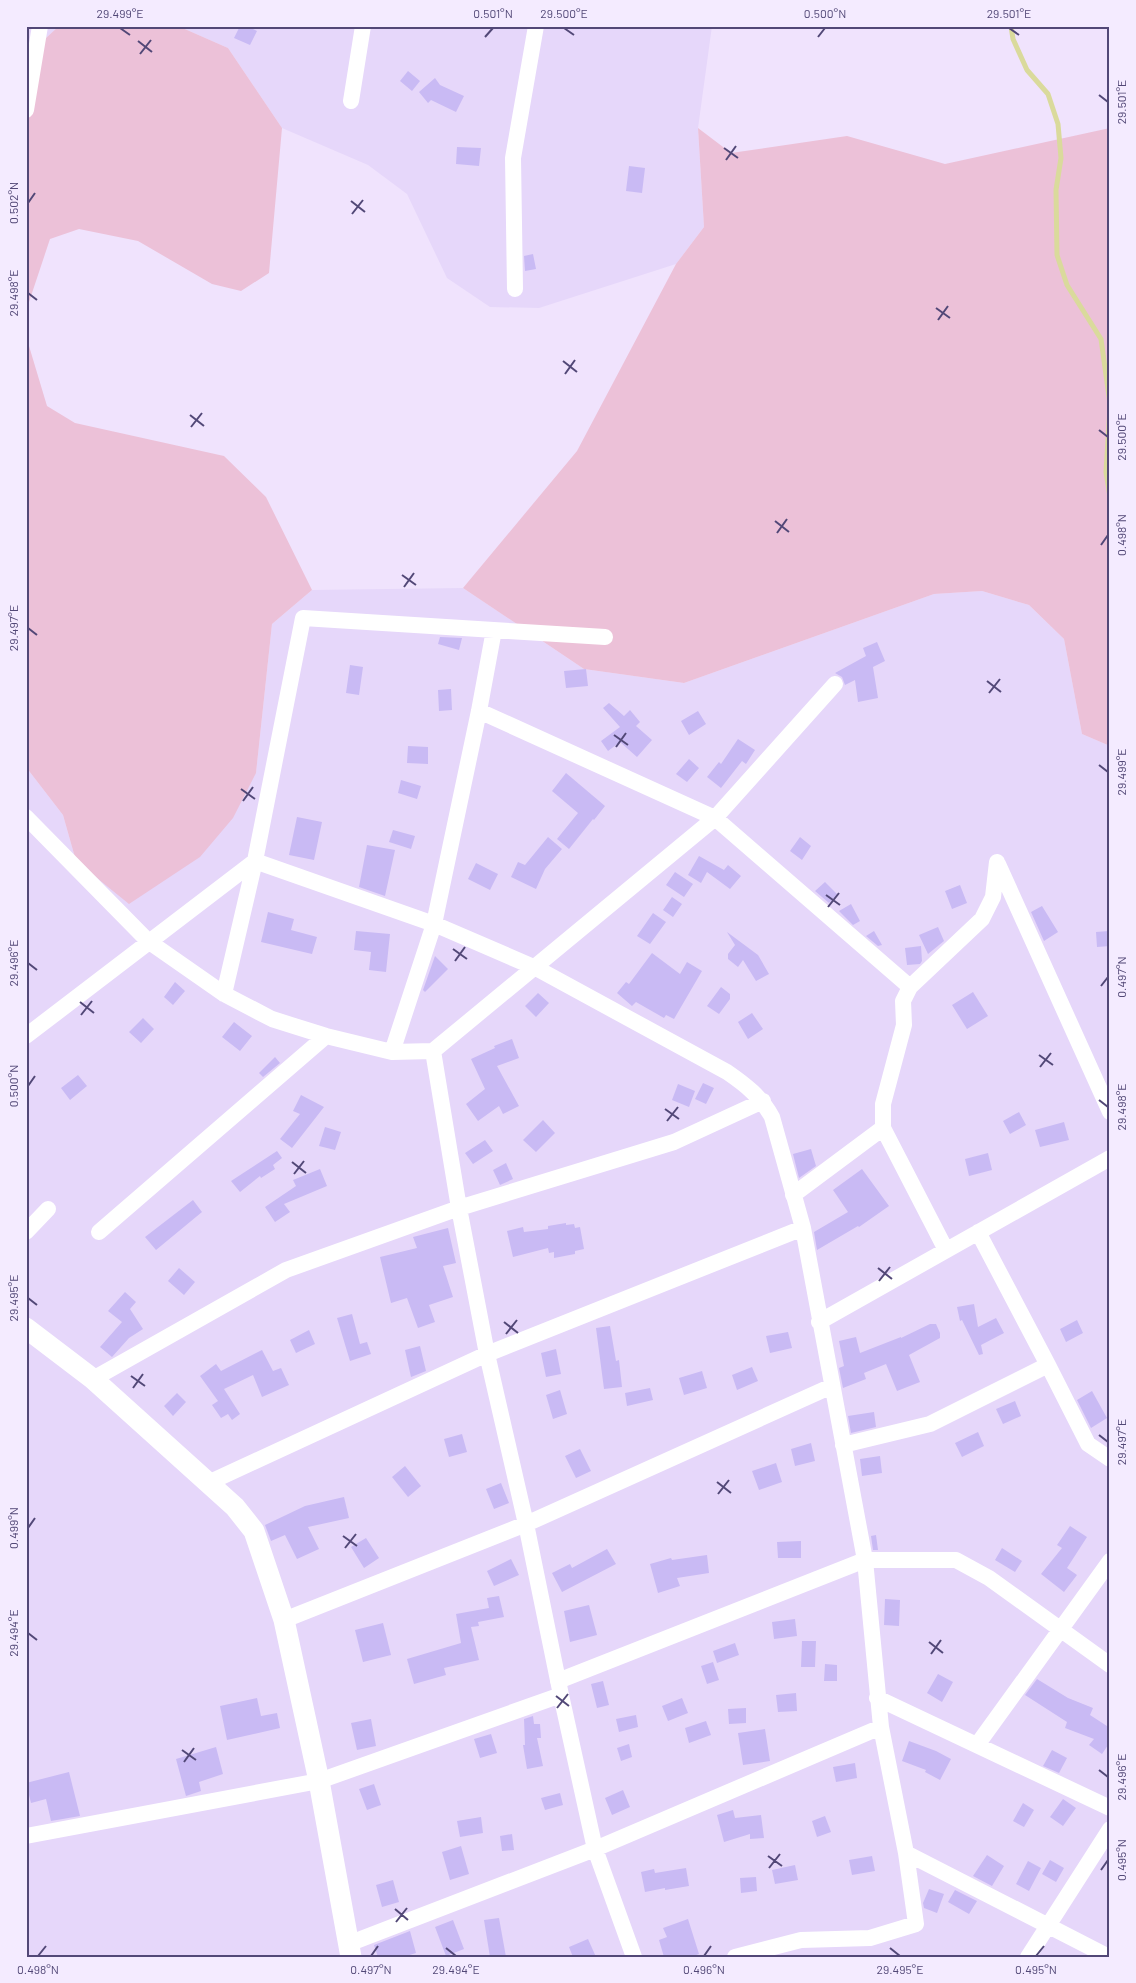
<svg xmlns="http://www.w3.org/2000/svg" width="1136" height="1983" font-family="Barlow,sans-serif">
  <style>
    .residential { fill: #e6d7fa }
    .green { fill: #ecc1d8 }
    .lines { fill: none; stroke-linecap: round; stroke-linejoin: round }
    .stream { stroke: #dada9c; stroke-width: 5 }
    .building { fill: #c9baf4 }
    .minor { stroke: #fff; stroke-width: 16 }
    .tertiary { stroke: #fff; stroke-width: 21 }
    .ticks { fill: none; stroke: #524877; stroke-width: 2 }
    .neatline { fill: none; stroke: #524877; stroke-width: 2 }
    .ticks-label { font-size: 12px; text-anchor: middle; fill: #524877 }
  </style>
  <rect width="100%" height="100%" fill="#f0e3fd"/>
  <path class="residential" d="M 26,26 L 59,26 L 34,49 L 26,72 Z
    M 178,26 L 712,26 L 698,128 L 704,227 L 676,264 L 539,308 L 490,307 L 447,278 L 407,194 L 368,165 L 282,128 L 228,48 Z
    M 463,588 L 584,669 L 684,683 L 934,594 L 982,591 L 1029,605 L 1064,639 L 1082,734 L 1110,746 L 1110,1957 L 26,1957 L 26,767 L 63,815 L 76,861 L 256,773 L 272,624 L 312,590 Z"/>
  <path class="green" d="M 59,26 L 178,26 L 228,48 L 282,128 L 269,273 L 241,291 L 212,284 L 138,241 L 79,229 L 50,239 L 26,311 L 26,72 L 34,49 Z
    M 698,128 L 731,153 L 847,136 L 945,164 L 1110,128 L 1110,746 L 1082,734 L 1064,639 L 1029,605 L 982,591 L 934,594 L 684,683 L 584,669 L 463,588 L 577,451 L 676,264 L 704,227 Z
    M 26,336 L 47,406 L 75,423 L 224,456 L 266,497 L 312,590 L 272,624 L 256,773 L 233,818 L 200,857 L 129,904 L 76,861 L 63,815 L 26,767 Z"/>
  <g class="lines">
    <path class="stream" d="M 1011,26 L 1013,39 L 1027,70 L 1048,94 L 1058,124 L 1061,158 L 1056,190 L 1057,255 L 1067,285 L 1101,339 L 1110,404
      M 1110,408 L 1106,472 L 1110,497"/>
  </g>
  <path class="building" d="M 240,26 L 247,26 L 257,31 L 250,45 L 234,38 Z
    M 408,71 L 420,81 L 412,91 L 400,81 Z
    M 435,78 L 440,85 L 464,96 L 456,112 L 431,100 L 428,103 L 419,92 Z
    M 457,147 L 481,148 L 479,166 L 456,164 Z
    M 629,166 L 645,168 L 642,193 L 626,191 Z
    M 533,254 L 536,269 L 525,271 L 524,256 Z
    M 440,637 L 462,638 L 459,650 L 438,644 Z
    M 877,642 L 885,661 L 873,667 L 878,698 L 858,702 L 855,680 L 845,685 L 842,677 L 835,673 L 866,656 L 863,648 Z
    M 350,665 L 363,667 L 359,695 L 346,693 Z
    M 586,669 L 588,686 L 566,688 L 564,671 Z
    M 451,689 L 452,710 L 439,711 L 438,690 Z
    M 609,703 L 624,716 L 630,710 L 640,722 L 636,726 L 652,740 L 637,757 L 620,742 L 608,751 L 601,741 L 620,727 L 603,708 Z
    M 698,711 L 706,724 L 689,735 L 681,721 Z
    M 738,739 L 755,750 L 746,764 L 742,761 L 721,788 L 707,777 L 719,762 L 721,764 Z
    M 408,746 L 428,747 L 428,764 L 407,763 Z
    M 689,759 L 699,768 L 687,782 L 676,774 Z
    M 566,773 L 605,806 L 594,820 L 593,819 L 569,849 L 557,839 L 578,813 L 552,791 Z
    M 401,780 L 421,786 L 417,799 L 398,793 Z
    M 297,817 L 322,822 L 314,860 L 289,855 Z
    M 393,830 L 415,836 L 411,849 L 389,842 Z
    M 548,837 L 562,849 L 545,869 L 536,889 L 511,877 L 518,862 L 525,865 Z
    M 800,837 L 811,846 L 802,860 L 790,851 Z
    M 367,845 L 395,850 L 385,896 L 359,887 Z
    M 699,856 L 724,870 L 728,865 L 741,876 L 730,889 L 707,872 L 701,883 L 688,875 Z
    M 476,863 L 498,874 L 490,890 L 468,879 Z
    M 675,872 L 693,884 L 684,897 L 666,885 Z
    M 825,882 L 838,895 L 829,903 L 815,891 Z
    M 960,885 L 967,903 L 952,909 L 945,891 Z
    M 672,897 L 682,904 L 673,917 L 663,910 Z
    M 851,904 L 860,921 L 853,925 L 839,911 Z
    M 1042,906 L 1058,932 L 1044,941 L 1031,912 Z
    M 268,912 L 294,919 L 291,930 L 317,937 L 312,954 L 261,942 Z
    M 653,913 L 666,922 L 650,944 L 637,936 Z
    M 938,927 L 944,941 L 928,954 L 919,935 Z
    M 356,931 L 390,934 L 386,972 L 369,970 L 371,952 L 354,950 Z
    M 874,931 L 882,945 L 878,946 L 866,936 Z
    M 1109,931 L 1110,946 L 1097,947 L 1096,932 Z
    M 727,932 L 758,955 L 769,974 L 756,981 L 743,960 L 738,967 L 728,959 L 728,954 L 735,945 Z
    M 921,946 L 922,961 L 920,964 L 907,965 L 905,948 Z
    M 652,953 L 680,974 L 687,962 L 702,971 L 674,1019 L 666,1015 L 664,1018 L 636,1002 L 632,1006 L 617,993 L 626,982 L 629,984 Z
    M 435,956 L 448,969 L 425,992 L 423,990 Z
    M 175,982 L 185,991 L 173,1005 L 164,997 Z
    M 721,987 L 730,994 L 730,999 L 719,1014 L 707,1006 Z
    M 973,992 L 988,1016 L 967,1029 L 952,1005 Z
    M 538,993 L 549,1003 L 536,1017 L 525,1006 Z
    M 752,1013 L 763,1029 L 748,1039 L 738,1022 Z
    M 143,1018 L 154,1029 L 141,1043 L 129,1032 Z
    M 234,1022 L 252,1036 L 240,1051 L 222,1037 Z
    M 512,1039 L 519,1058 L 497,1066 L 519,1106 L 503,1114 L 499,1106 L 478,1121 L 466,1104 L 485,1089 L 471,1059 L 495,1048 L 494,1046 Z
    M 275,1057 L 280,1063 L 263,1077 L 259,1073 Z
    M 78,1075 L 87,1086 L 70,1100 L 61,1088 Z
    M 703,1083 L 714,1088 L 706,1104 L 695,1099 Z
    M 678,1084 L 695,1091 L 689,1107 L 672,1100 Z
    M 301,1095 L 324,1107 L 292,1148 L 280,1139 L 300,1114 L 293,1111 Z
    M 1019,1112 L 1026,1125 L 1010,1134 L 1003,1121 Z
    M 543,1120 L 555,1133 L 536,1152 L 523,1140 Z
    M 1064,1122 L 1069,1140 L 1040,1147 L 1035,1130 Z
    M 325,1127 L 341,1132 L 335,1150 L 319,1146 Z
    M 485,1140 L 493,1151 L 473,1164 L 465,1153 Z
    M 811,1149 L 816,1166 L 799,1178 L 793,1154 Z
    M 277,1151 L 282,1158 L 273,1165 L 275,1169 L 261,1178 L 260,1176 L 240,1192 L 231,1181 Z
    M 988,1153 L 992,1170 L 969,1176 L 965,1159 Z
    M 506,1163 L 513,1179 L 500,1185 L 493,1170 Z
    M 320,1169 L 327,1186 L 284,1204 L 290,1212 L 275,1222 L 265,1207 L 296,1186 L 293,1180 Z
    M 862,1169 L 889,1206 L 859,1227 L 858,1226 L 817,1250 L 814,1232 L 848,1212 L 833,1190 Z
    M 193,1200 L 202,1212 L 156,1250 L 145,1237 Z
    M 566,1223 L 566,1225 L 574,1224 L 575,1228 L 580,1227 L 584,1249 L 575,1251 L 575,1254 L 554,1258 L 554,1252 L 549,1253 L 548,1248 L 513,1257 L 507,1231 L 523,1227 L 524,1232 L 548,1229 L 548,1226 Z
    M 448,1228 L 456,1263 L 443,1266 L 453,1297 L 429,1305 L 435,1322 L 418,1328 L 407,1298 L 391,1303 L 380,1257 L 417,1248 L 413,1237 Z
    M 179,1268 L 195,1282 L 184,1295 L 168,1281 Z
    M 125,1292 L 136,1302 L 130,1309 L 143,1329 L 129,1338 L 112,1357 L 100,1347 L 122,1322 L 108,1311 Z
    M 974,1304 L 978,1327 L 996,1318 L 1004,1333 L 981,1345 L 983,1354 L 979,1355 L 962,1320 L 960,1321 L 957,1307 Z
    M 352,1314 L 360,1344 L 367,1342 L 371,1354 L 350,1361 L 337,1318 Z
    M 1077,1320 L 1083,1333 L 1066,1342 L 1060,1329 Z
    M 930,1324 L 936,1324 L 940,1333 L 940,1338 L 909,1355 L 920,1382 L 897,1391 L 886,1364 L 864,1373 L 866,1379 L 843,1388 L 839,1368 L 844,1366 L 839,1341 L 856,1337 L 860,1353 L 901,1337 L 901,1338 Z
    M 610,1326 L 616,1361 L 619,1360 L 622,1387 L 604,1389 L 596,1328 Z
    M 309,1330 L 315,1344 L 296,1353 L 290,1340 Z
    M 788,1332 L 792,1348 L 770,1353 L 766,1336 Z
    M 420,1346 L 426,1371 L 411,1377 L 405,1350 Z
    M 556,1349 L 561,1374 L 546,1377 L 541,1353 Z
    M 262,1350 L 273,1371 L 281,1368 L 289,1385 L 262,1397 L 253,1375 L 224,1389 L 240,1414 L 232,1420 L 228,1414 L 221,1418 L 212,1405 L 218,1401 L 200,1376 L 216,1364 L 221,1371 Z
    M 752,1367 L 758,1381 L 737,1390 L 732,1375 Z
    M 702,1371 L 707,1388 L 684,1395 L 679,1378 Z
    M 650,1388 L 653,1400 L 627,1406 L 625,1393 Z
    M 560,1390 L 567,1414 L 553,1419 L 546,1395 Z
    M 1092,1391 L 1107,1418 L 1091,1428 L 1077,1400 Z
    M 177,1393 L 186,1402 L 173,1416 L 164,1406 Z
    M 1015,1401 L 1021,1416 L 1003,1424 L 996,1409 Z
    M 874,1412 L 876,1427 L 851,1433 L 848,1416 Z
    M 978,1432 L 984,1446 L 962,1457 L 955,1443 Z
    M 462,1434 L 467,1452 L 449,1457 L 444,1439 Z
    M 811,1443 L 815,1461 L 795,1466 L 791,1449 Z
    M 580,1449 L 591,1471 L 576,1478 L 565,1456 Z
    M 880,1456 L 882,1473 L 862,1476 L 860,1459 Z
    M 776,1463 L 782,1482 L 759,1490 L 752,1471 Z
    M 405,1466 L 421,1486 L 408,1497 L 392,1477 Z
    M 501,1483 L 509,1503 L 494,1509 L 486,1489 Z
    M 344,1497 L 349,1518 L 308,1527 L 319,1549 L 297,1559 L 285,1535 L 271,1541 L 265,1525 L 305,1506 Z
    M 1070,1526 L 1087,1537 L 1067,1568 L 1077,1575 L 1064,1592 L 1041,1574 L 1062,1548 L 1057,1545 Z
    M 876,1535 L 878,1550 L 873,1550 L 871,1536 Z
    M 366,1538 L 379,1558 L 364,1568 L 351,1547 Z
    M 801,1541 L 801,1558 L 778,1558 L 777,1542 Z
    M 1002,1548 L 1022,1561 L 1015,1572 L 995,1560 Z
    M 607,1549 L 616,1564 L 562,1592 L 552,1573 L 570,1564 L 572,1568 Z
    M 707,1555 L 709,1573 L 677,1578 L 680,1586 L 658,1593 L 650,1564 L 671,1558 L 672,1560 Z
    M 511,1559 L 519,1575 L 494,1586 L 487,1571 Z
    M 499,1596 L 504,1617 L 478,1622 L 479,1626 L 471,1627 L 479,1660 L 444,1668 L 446,1675 L 414,1684 L 407,1659 L 461,1643 L 456,1614 L 489,1608 L 487,1598 Z
    M 885,1599 L 900,1600 L 899,1626 L 884,1625 Z
    M 589,1605 L 597,1635 L 570,1642 L 564,1611 Z
    M 795,1619 L 797,1636 L 774,1639 L 772,1622 Z
    M 383,1623 L 391,1655 L 363,1662 L 355,1630 Z
    M 802,1641 L 816,1641 L 815,1667 L 801,1667 Z
    M 735,1643 L 739,1655 L 717,1663 L 713,1651 Z
    M 713,1662 L 719,1680 L 707,1684 L 701,1666 Z
    M 825,1664 L 837,1665 L 837,1681 L 824,1681 Z
    M 938,1674 L 953,1682 L 942,1702 L 927,1693 Z
    M 1037,1679 L 1068,1698 L 1093,1708 L 1090,1715 L 1110,1728 L 1110,1742 L 1102,1754 L 1089,1745 L 1094,1739 L 1065,1728 L 1067,1722 L 1025,1695 Z
    M 603,1681 L 609,1705 L 597,1708 L 591,1684 Z
    M 796,1693 L 797,1711 L 778,1712 L 776,1695 Z
    M 257,1698 L 261,1716 L 277,1713 L 280,1728 L 227,1740 L 220,1706 Z
    M 682,1698 L 688,1713 L 668,1721 L 662,1706 Z
    M 746,1708 L 746,1723 L 729,1724 L 728,1709 Z
    M 636,1715 L 638,1727 L 619,1732 L 616,1719 Z
    M 533,1716 L 534,1724 L 540,1724 L 541,1738 L 537,1738 L 543,1766 L 527,1769 L 523,1745 L 525,1745 L 524,1719 Z
    M 371,1719 L 376,1746 L 357,1750 L 351,1723 Z
    M 706,1721 L 711,1735 L 689,1743 L 685,1728 Z
    M 765,1729 L 770,1761 L 743,1765 L 738,1733 Z
    M 491,1734 L 497,1753 L 480,1758 L 474,1739 Z
    M 909,1741 L 936,1751 L 951,1759 L 940,1780 L 925,1772 L 926,1770 L 902,1761 Z
    M 629,1744 L 632,1757 L 621,1761 L 617,1748 Z
    M 216,1747 L 223,1774 L 199,1782 L 201,1791 L 186,1796 L 176,1759 Z
    M 1052,1750 L 1067,1758 L 1059,1773 L 1043,1766 Z
    M 855,1763 L 857,1778 L 836,1782 L 833,1767 Z
    M 69,1772 L 80,1816 L 51,1821 L 46,1799 L 31,1803 L 26,1783 Z
    M 374,1784 L 381,1805 L 367,1810 L 359,1789 Z
    M 623,1790 L 630,1807 L 612,1815 L 605,1798 Z
    M 560,1793 L 563,1805 L 545,1810 L 541,1798 Z
    M 1063,1799 L 1076,1808 L 1063,1826 L 1050,1817 Z
    M 1023,1803 L 1034,1810 L 1024,1827 L 1013,1821 Z
    M 733,1810 L 735,1818 L 761,1815 L 764,1838 L 750,1839 L 750,1834 L 724,1842 L 717,1815 Z
    M 825,1816 L 831,1832 L 817,1837 L 812,1821 Z
    M 481,1817 L 483,1833 L 460,1837 L 457,1821 Z
    M 512,1834 L 514,1850 L 502,1851 L 500,1836 Z
    M 461,1846 L 469,1874 L 450,1880 L 442,1852 Z
    M 987,1855 L 1004,1866 L 992,1886 L 973,1876 Z
    M 872,1856 L 875,1871 L 852,1875 L 849,1860 Z
    M 1050,1860 L 1064,1868 L 1056,1882 L 1042,1874 Z
    M 1028,1861 L 1041,1868 L 1029,1891 L 1016,1884 Z
    M 795,1865 L 798,1880 L 775,1884 L 772,1870 Z
    M 686,1868 L 689,1886 L 665,1890 L 665,1888 L 645,1892 L 641,1872 L 654,1869 L 655,1873 Z
    M 756,1877 L 757,1891 L 741,1893 L 740,1878 Z
    M 393,1880 L 399,1902 L 382,1907 L 376,1885 Z
    M 929,1889 L 944,1894 L 937,1913 L 924,1908 L 923,1903 Z
    M 955,1890 L 977,1901 L 969,1914 L 948,1902 Z
    M 499,1918 L 506,1957 L 490,1957 L 484,1920 Z
    M 688,1919 L 699,1954 L 691,1957 L 664,1957 L 659,1940 L 667,1937 L 663,1928 Z
    M 453,1920 L 464,1949 L 446,1956 L 435,1927 Z
    M 410,1931 L 416,1953 L 403,1957 L 378,1957 L 374,1945 Z
    M 588,1939 L 596,1957 L 573,1957 L 569,1947 Z"/>
  <g class="lines">
    <path class="minor" d="M 351,101 L 363,26
      M 26,110 L 40,26
      M 515,289 L 513,158 L 536,26
      M 479,711 L 715,818 L 910,987
      M 26,817 L 148,941 L 224,994 L 272,1019 L 326,1036 L 392,1052 L 433,1051 L 715,818 L 835,684
      M 998,864 L 1110,1112
      M 224,994 L 255,861 L 303,618 L 605,637
      M 26,1036 L 255,861 L 434,924 L 536,968 L 727,1072 C 746,1085 761,1097 772,1117 L 803,1228 L 865,1560 L 881,1727 L 906,1853 L 916,1924 L 870,1938 L 801,1940 L 735,1957
      M 433,1051 L 459,1208 L 487,1354 L 526,1524 L 561,1695 L 595,1849 L 634,1957
      M 392,1052 L 434,924 L 479,711 L 494,630
      M 883,1128 L 946,1250
      M 793,1195 L 883,1128 L 883,1104 L 904,1025 L 903,1001 L 910,987 L 982,919 L 993,897 L 997,862
      M 26,1232 L 48,1209
      M 99,1232 L 326,1036
      M 978,1232 L 1048,1365 L 1088,1444 L 1110,1459
      M 819,1322 L 1110,1158
      M 93,1379 L 286,1270 L 459,1208 L 674,1142 L 763,1101
      M 843,1445 L 930,1424 L 1048,1365
      M 208,1483 L 487,1354 L 803,1228
      M 284,1620 L 526,1524 L 832,1386
      M 558,1681 L 865,1560 L 956,1560 L 989,1578 L 1110,1665
      M 877,1698 L 1110,1808
      M 977,1745 L 1110,1561
      M 26,1836 L 319,1781 L 561,1695
      M 906,1853 L 1109,1957
      M 348,1944 L 595,1849 L 881,1727
      M 1028,1957 L 1110,1829"/>
    <path class="tertiary" d="M 26,1328 L 93,1379 L 235,1507 L 254,1531 L 284,1620 L 319,1781 L 351,1957"/>
  </g>
  <path class="ticks" d="M 120,28 L 130,35M 564,28 L 574,35M 1009,28 L 1019,35M 485,37 L 493,28M 818,37 L 825,28M 138,41 L 152,52M 140,54 L 151,40M 1099,95 L 1108,102M 724,148 L 738,158M 726,160 L 736,146M 351,201 L 365,212M 28,203 L 35,193M 352,214 L 363,200M 28,293 L 37,300M 936,308 L 950,318M 938,320 L 948,306M 563,361 L 577,372M 565,374 L 575,360M 190,415 L 204,426M 191,427 L 202,413M 1099,430 L 1108,437M 775,521 L 789,532M 777,533 L 787,519M 1101,545 L 1108,535M 402,575 L 416,585M 404,587 L 414,573M 28,628 L 37,635M 987,681 L 1001,692M 989,693 L 1000,679M 614,735 L 628,745M 616,747 L 626,733M 1099,765 L 1108,772M 241,789 L 255,799M 243,801 L 253,787M 826,895 L 840,905M 828,907 L 839,893M 453,949 L 467,959M 455,961 L 465,947M 28,963 L 37,970M 1101,986 L 1108,977M 80,1002 L 94,1013M 81,1015 L 92,1001M 1039,1055 L 1053,1065M 1040,1067 L 1051,1053M 28,1086 L 35,1076M 1099,1100 L 1108,1107M 665,1109 L 679,1119M 667,1121 L 678,1107M 292,1162 L 306,1173M 294,1174 L 304,1161M 878,1268 L 892,1279M 879,1281 L 890,1267M 28,1298 L 37,1305M 504,1322 L 518,1333M 506,1334 L 517,1320M 131,1376 L 145,1386M 133,1388 L 143,1374M 1099,1435 L 1108,1442M 717,1482 L 731,1493M 718,1494 L 729,1480M 28,1528 L 35,1518M 343,1536 L 357,1546M 345,1548 L 356,1534M 28,1633 L 37,1640M 929,1642 L 943,1653M 931,1654 L 941,1640M 556,1696 L 569,1706M 557,1708 L 568,1694M 182,1750 L 196,1760M 184,1762 L 194,1748M 1099,1770 L 1108,1777M 768,1856 L 782,1866M 769,1868 L 780,1854M 1101,1870 L 1108,1860M 395,1909 L 408,1920M 396,1922 L 407,1908M 446,1948 L 456,1956M 890,1948 L 900,1956M 38,1956 L 46,1946M 371,1956 L 378,1946M 704,1956 L 711,1946M 1036,1956 L 1044,1946"/>
  <rect width="1136" height="1983" fill="none" stroke="#f4ebff" stroke-width="55"/>
  <rect x="28" y="28" width="1080" height="1928" class="neatline"/>
  <g class="ticks-label">
    <text x="120" y="18">29.499°E</text>
    <text x="493" y="18">0.501°N</text>
    <text x="564" y="18">29.500°E</text>
    <text x="825" y="18">0.500°N</text>
    <text x="1009" y="18">29.501°E</text>
    <text transform="translate(1122 102) rotate(-90)" y="4">29.501°E</text>
    <text transform="translate(14 203) rotate(-90)" y="4">0.502°N</text>
    <text transform="translate(14 293) rotate(-90)" y="4">29.498°E</text>
    <text transform="translate(1122 437) rotate(-90)" y="4">29.500°E</text>
    <text transform="translate(1122 535) rotate(-90)" y="4">0.498°N</text>
    <text transform="translate(14 628) rotate(-90)" y="4">29.497°E</text>
    <text transform="translate(1122 772) rotate(-90)" y="4">29.499°E</text>
    <text transform="translate(14 963) rotate(-90)" y="4">29.496°E</text>
    <text transform="translate(1122 977) rotate(-90)" y="4">0.497°N</text>
    <text transform="translate(14 1086) rotate(-90)" y="4">0.500°N</text>
    <text transform="translate(1122 1107) rotate(-90)" y="4">29.498°E</text>
    <text transform="translate(14 1298) rotate(-90)" y="4">29.495°E</text>
    <text transform="translate(1122 1442) rotate(-90)" y="4">29.497°E</text>
    <text transform="translate(14 1528) rotate(-90)" y="4">0.499°N</text>
    <text transform="translate(14 1633) rotate(-90)" y="4">29.494°E</text>
    <text transform="translate(1122 1777) rotate(-90)" y="4">29.496°E</text>
    <text transform="translate(1122 1860) rotate(-90)" y="4">0.495°N</text>
    <text x="38" y="1974">0.498°N</text>
    <text x="371" y="1974">0.497°N</text>
    <text x="456" y="1974">29.494°E</text>
    <text x="704" y="1974">0.496°N</text>
    <text x="900" y="1974">29.495°E</text>
    <text x="1036" y="1974">0.495°N</text>
  </g>
</svg>
